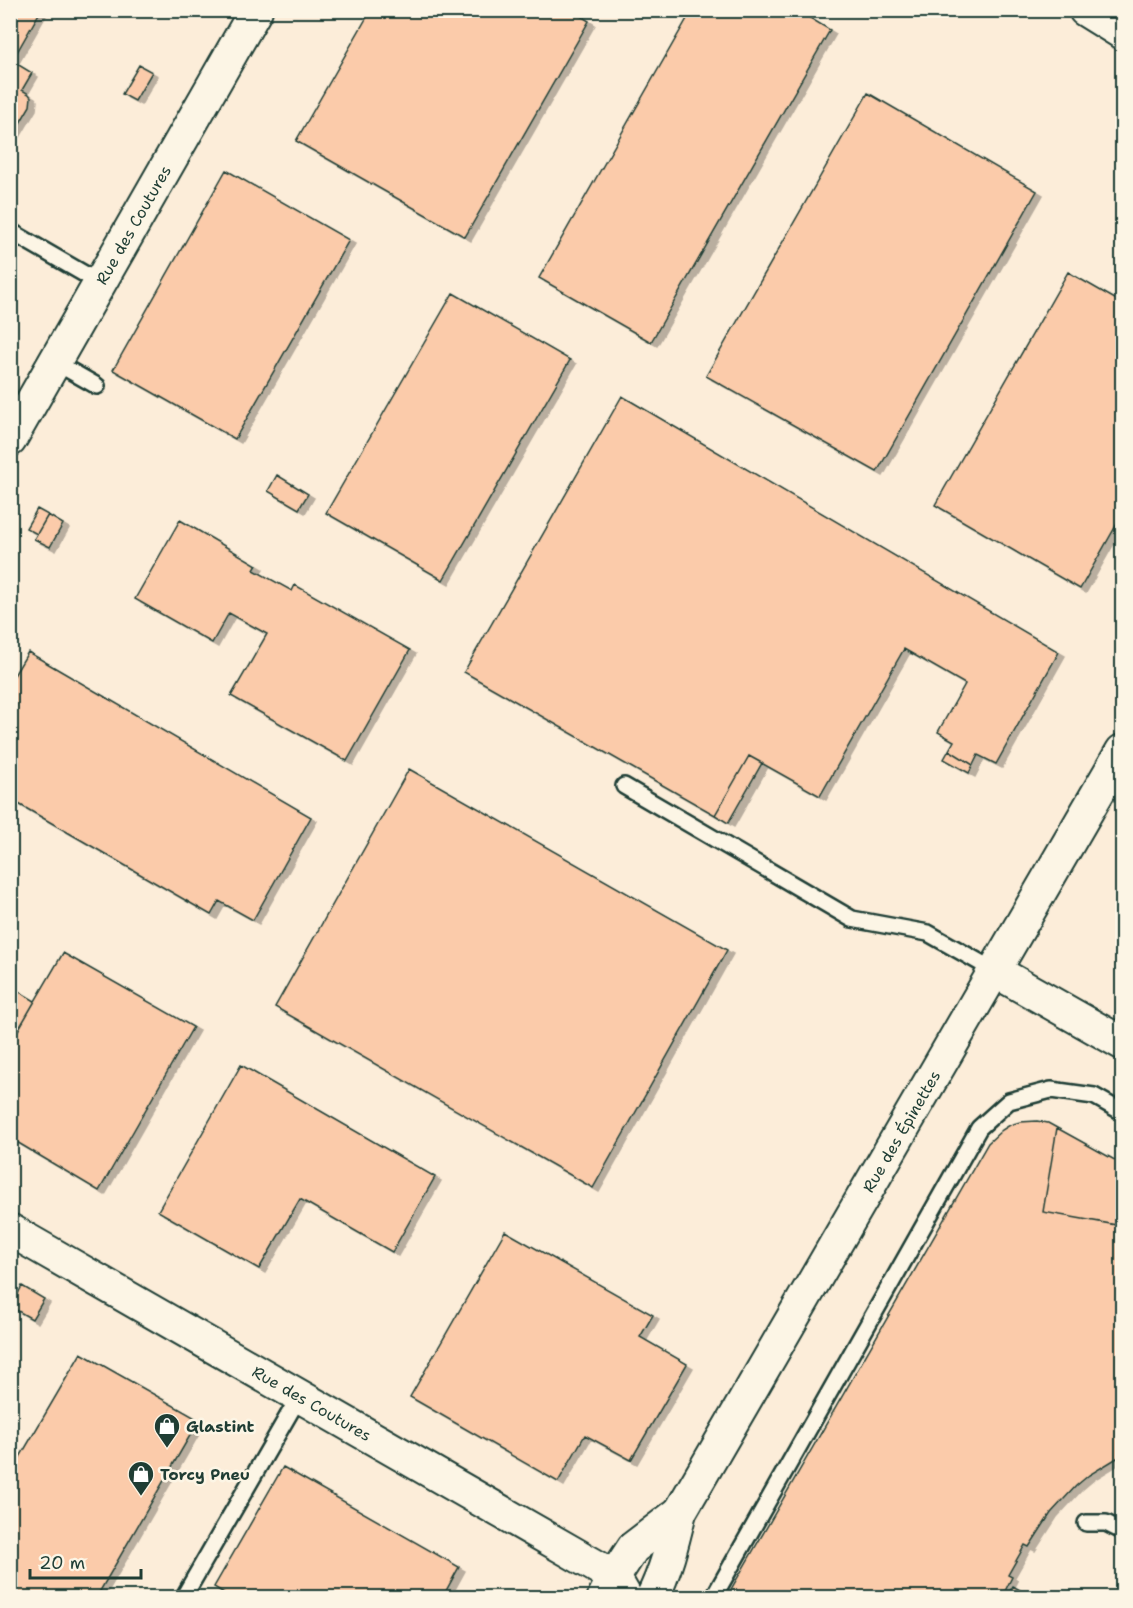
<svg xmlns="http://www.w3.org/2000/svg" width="1133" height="1608" font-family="'Shantell Sans',sans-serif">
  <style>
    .building { fill: #fbcbaa; stroke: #1f3d34; stroke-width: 1.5; filter: url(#shadow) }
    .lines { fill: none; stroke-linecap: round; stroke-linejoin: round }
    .service-casing { stroke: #1f3d34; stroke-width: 20 }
    .minor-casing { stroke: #1f3d34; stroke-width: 36 }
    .service { stroke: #fcf5e5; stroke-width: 15 }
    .minor { stroke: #fcf5e5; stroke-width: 32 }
    .labels { text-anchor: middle; stroke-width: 5; stroke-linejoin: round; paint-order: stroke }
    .street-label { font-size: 16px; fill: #1f3d34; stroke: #fcf5e5 }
    .poi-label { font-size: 16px; font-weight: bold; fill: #1f3d34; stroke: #fcf5e5; text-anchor: start }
  </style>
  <defs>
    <filter id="shadow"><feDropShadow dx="6" dy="4" stdDeviation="0" flood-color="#0004"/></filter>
  </defs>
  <rect width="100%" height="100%" fill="#fcedd9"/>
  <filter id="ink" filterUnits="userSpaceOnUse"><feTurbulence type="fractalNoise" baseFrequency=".0167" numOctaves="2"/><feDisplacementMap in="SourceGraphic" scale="12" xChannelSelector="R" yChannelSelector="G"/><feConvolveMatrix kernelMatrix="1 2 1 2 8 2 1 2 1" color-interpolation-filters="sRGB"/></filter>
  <g filter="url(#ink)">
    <path class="building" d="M 10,10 L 41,10 L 12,61 L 32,73 L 22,90 L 29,94 L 31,97 L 30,106 L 14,133 L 10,134 Z
      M 371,10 L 571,10 L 589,21 L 465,237 L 296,141 Z
      M 692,10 L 797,10 L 830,30 L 651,342 L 539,278 Z
      M 139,65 L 152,72 L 135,101 L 122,94 Z
      M 868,93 L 1037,191 L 877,472 L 706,376 Z
      M 226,170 L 349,240 L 235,439 L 113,370 Z
      M 1068,272 L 1122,303 L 1122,515 L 1080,589 L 935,505 Z
      M 453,293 L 570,360 L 443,580 L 326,513 Z
      M 622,396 L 1059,652 L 996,764 L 978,755 L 973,765 L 949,750 L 954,741 L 938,732 L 965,684 L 904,649 L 820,796 L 749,756 L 715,815 L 464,672 Z
      M 277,475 L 308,494 L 299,509 L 268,491 Z
      M 37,509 L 48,515 L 37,534 L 26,528 Z
      M 48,515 L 63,524 L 50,547 L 34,539 Z
      M 180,520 L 257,565 L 254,570 L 292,591 L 295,585 L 410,650 L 347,761 L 231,696 L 267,634 L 229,613 L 212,643 L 135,599 Z
      M 28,652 L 311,817 L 253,920 L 219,901 L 211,915 L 10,799 L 10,716 L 16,706 L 10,703 L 10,682 Z
      M 949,750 L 973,765 L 969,773 L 944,759 Z
      M 749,756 L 762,763 L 728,823 L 715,815 Z
      M 409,769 L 727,950 L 593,1188 L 275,1007 Z
      M 63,953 L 193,1027 L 99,1191 L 10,1138 L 10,1044 Z
      M 10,986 L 35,1001 L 10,1044 Z
      M 241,1065 L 435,1177 L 392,1252 L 300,1199 L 259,1269 L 158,1211 Z
      M 1037,1121 L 1048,1123 L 1057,1128 L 1043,1212 L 1122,1226 L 1122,1455 L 1089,1475 L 1076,1486 L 1051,1513 L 1029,1547 L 1025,1545 L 1008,1575 L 1012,1577 L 1002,1597 L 1003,1598 L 726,1598 L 988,1143 L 1002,1130 L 1010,1125 L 1020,1122 Z
      M 1057,1128 L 1122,1164 L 1122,1226 L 1043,1212 Z
      M 505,1231 L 653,1315 L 640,1337 L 687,1364 L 631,1460 L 585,1435 L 558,1482 L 410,1397 Z
      M 22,1286 L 44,1299 L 32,1319 L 11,1307 Z
      M 81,1353 L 199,1420 L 96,1598 L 10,1598 L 10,1474 Z
      M 283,1467 L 459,1567 L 442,1598 L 232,1598 L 214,1587 Z
      M 1013,1586 L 1025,1593 L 1022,1598 L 1006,1598 Z"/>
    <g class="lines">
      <g class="service-casing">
        <path id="service" d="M 10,231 L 100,283
          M 55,362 L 97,386
          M 624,786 L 852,919 L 928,933 L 995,971
          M 1086,1523 L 1106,1523 L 1122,1531
          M 183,1598 L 300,1395
          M 713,1598 L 979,1128 L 1009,1101 L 1051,1090 L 1094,1096 L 1122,1112"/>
      </g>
      <g class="minor-casing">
        <g id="minor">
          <path d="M 1085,10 L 1122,33"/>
          <path id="s1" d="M 10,440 L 256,10"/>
          <path d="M 995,971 L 1122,1043"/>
          <path id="s2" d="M 10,1230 L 594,1565 L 614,1577 L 626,1598"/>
          <path d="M 604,1597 L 614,1577 L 633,1548 L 680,1512"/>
          <path id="s3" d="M 652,1598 C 666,1571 673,1541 680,1512 L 1122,751"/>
        </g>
      </g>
      <use href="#service" class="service"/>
      <use href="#minor" class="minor"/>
    </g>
  </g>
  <defs>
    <g id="shop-pin" transform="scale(1.35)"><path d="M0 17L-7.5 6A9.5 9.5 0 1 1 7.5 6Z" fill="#1f3d34" stroke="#fcf5e5"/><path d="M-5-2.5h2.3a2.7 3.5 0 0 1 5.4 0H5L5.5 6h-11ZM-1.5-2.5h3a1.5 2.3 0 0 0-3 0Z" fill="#fff"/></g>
  </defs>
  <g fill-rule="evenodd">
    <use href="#shop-pin" x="167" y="1426"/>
    <use href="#shop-pin" x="141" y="1474"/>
  </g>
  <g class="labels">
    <g class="street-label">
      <text dy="6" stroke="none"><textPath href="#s1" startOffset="248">Rue des Coutures</textPath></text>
      <text dy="6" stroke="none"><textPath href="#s3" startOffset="531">Rue des Épinettes</textPath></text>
      <text dy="6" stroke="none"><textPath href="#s2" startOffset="348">Rue des Coutures</textPath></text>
    </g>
    <g class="poi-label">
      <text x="186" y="1432">Glastint</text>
      <text x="160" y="1480">Torcy Pneu</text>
    </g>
  </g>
  <rect width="1133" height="1608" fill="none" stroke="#fcf5e5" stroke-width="36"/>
  <rect x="18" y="18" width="1097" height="1572" fill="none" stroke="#1f3d34" stroke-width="2" filter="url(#ink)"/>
  <path d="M30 1569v9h111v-9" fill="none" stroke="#1f3d34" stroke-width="3"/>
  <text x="39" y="1569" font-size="18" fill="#1f3d34" stroke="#fcf5e5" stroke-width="4.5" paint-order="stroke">20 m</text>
</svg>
